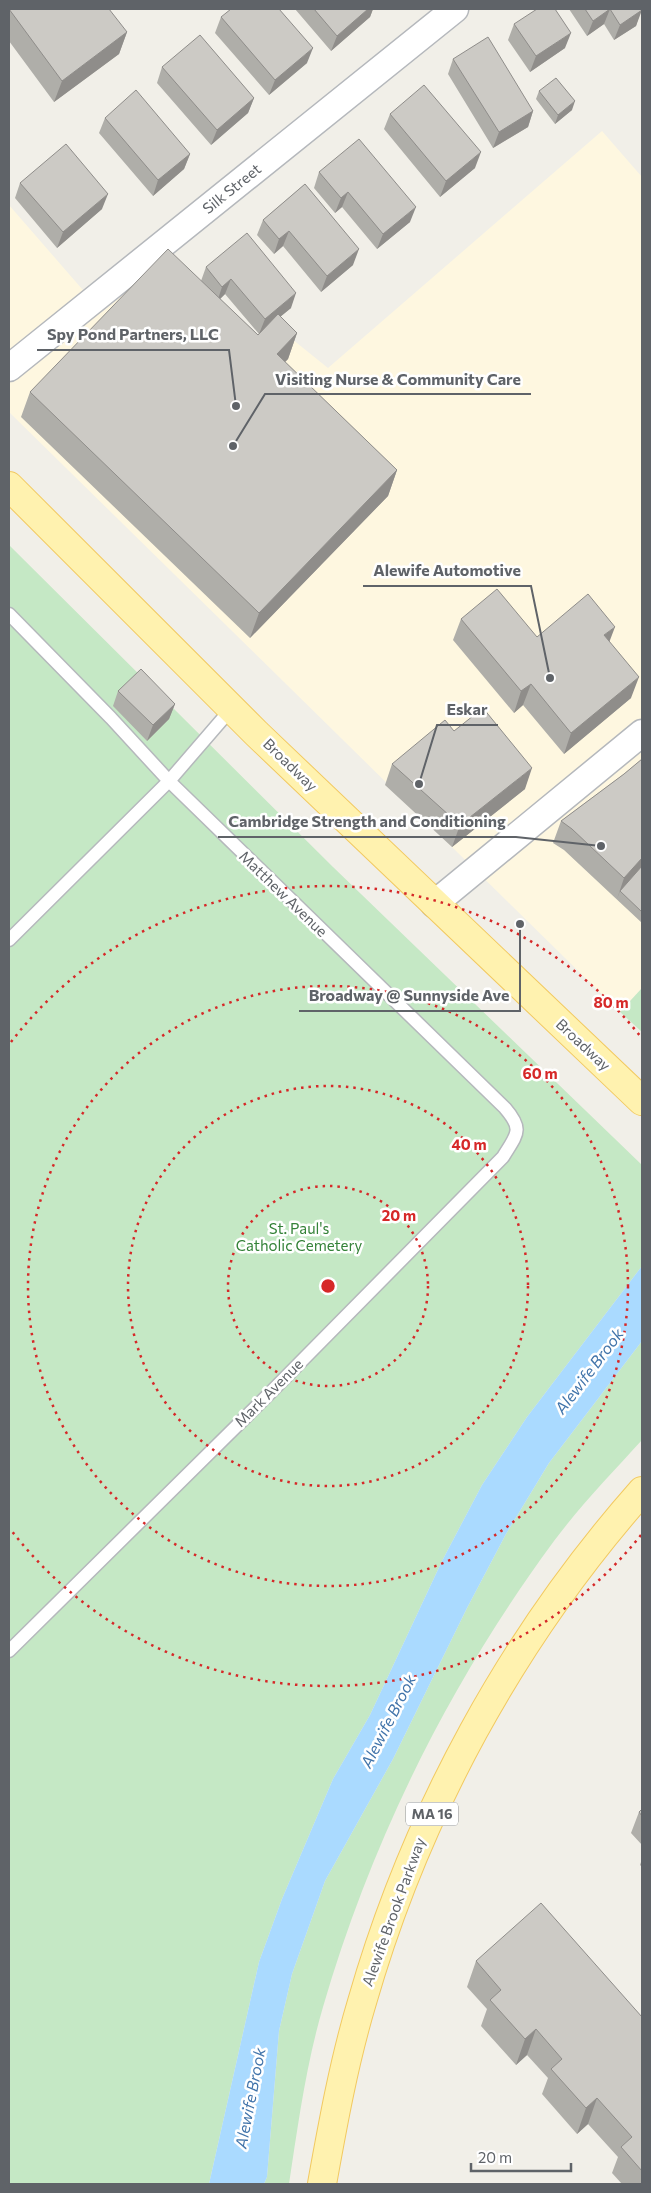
<svg xmlns="http://www.w3.org/2000/svg" width="651" height="2193" font-family="Commissioner,sans-serif">
  <style>
    .commercial { fill: #fef7e0 }
    .green { fill: #c5e8c5 }
    .water { fill: #aadaff }
    .lines { fill: none; stroke-linecap: round; stroke-linejoin: round }
    .service-casing { stroke: #b5b8bc; stroke-width: 15 }
    .minor-casing { stroke: #b5b8bc; stroke-width: 29 }
    .primary-casing { stroke: #f2c960; stroke-width: 30 }
    .service { stroke: #fff; stroke-width: 12 }
    .minor { stroke: #fff; stroke-width: 26 }
    .primary { stroke: #fff2af; stroke-width: 28 }
    .wall { fill: #afaea9; fill-rule: evenodd }
    .shaded-wall { fill: #8f8d8a }
    .building { fill: #cccac5; stroke: #8f8d8a }
    .ring { fill: none; stroke: #d62828; stroke-width: 2.5; stroke-dasharray: 2.5 5 }
    .labels { text-anchor: middle; stroke-width: 5; stroke-linejoin: round; paint-order: stroke }
    .shield { fill: #fff; stroke: #8f9295; stroke-width: 1 }
    .shield-label { font-size: 14px; font-weight: bold; fill: #5f6368 }
    .street-label { font-size: 15px; fill: #5f6368; stroke: #fff }
    .park-label { font-size: 15px; fill: #348238; stroke: #fff }
    .water-label { font-size: 16px; font-style: italic; fill: #4174aa; stroke: #fff }
    .centre { fill: #d62828; stroke: #fff; stroke-width: 2.5 }
    .ring-label { font-size: 15px; text-anchor: middle; font-weight: bold; fill: #d62828; stroke: #fff; stroke-width: 5; stroke-linejoin: round; paint-order: stroke }
    .leader { fill: none; stroke: #5f6368; stroke-width: 2 }
    .callout-dot { fill: #5f6368; stroke: #fff; stroke-width: 2 }
    .callout-label { font-size: 16px; text-anchor: middle; font-weight: bold; fill: #5f6368; stroke: #fff; stroke-width: 5; stroke-linejoin: round; paint-order: stroke }
  </style>
  <rect width="100%" height="100%" fill="#f1efe8"/>
  <path class="commercial" d="M 602,131 L 642,177 L 642,988 L 620,1012 L 9,412 L 9,205 L 102,312 L 163,263 L 255,345 L 282,331 L 328,368 Z"/>
  <path class="green" d="M 9,545 L 333,867 L 642,1165 L 642,1266 L 527,1417 L 482,1485 L 442,1561 L 370,1715 L 333,1779 L 282,1899 L 259,1962 L 209,2184 L 9,2184 Z
    M 642,988 L 642,1032 L 620,1012 Z
    M 642,1341 L 642,1440 C 612,1473 581,1505 554,1541 C 450,1682 372,1839 323,2007 C 306,2065 298,2125 289,2184 L 264,2184 L 267,2177 L 279,2031 L 292,1974 L 325,1881 L 393,1759 L 467,1608 L 506,1534 L 549,1463 Z"/>
  <path class="water" d="M 642,1266 L 642,1341 L 549,1463 L 506,1534 L 467,1608 L 393,1759 L 325,1881 L 292,1974 L 279,2031 L 267,2177 L 264,2184 L 209,2184 L 259,1962 L 282,1899 L 333,1779 L 370,1715 L 442,1561 L 482,1485 L 527,1417 Z"/>
  <g class="lines">
    <g class="service-casing">
      <path id="service" d="M 9,614 L 111,718 L 169,781 L 505,1108 C 524,1130 517,1134 503,1157 L 270,1393 L 9,1651
        M 9,940 L 169,781 L 232,708"/>
    </g>
    <g class="minor-casing">
      <path id="minor" d="M 9,368 L 455,9
        M 434,904 L 642,733"/>
    </g>
    <g class="primary-casing">
      <path id="primary" d="M 9,486 L 257,734 L 642,1101
        M 322,2184 C 333,2123 344,2062 362,2002 C 416,1814 512,1638 642,1491"/>
    </g>
    <use href="#service" class="service"/>
    <use href="#minor" class="minor"/>
    <use href="#primary" class="primary"/>
  </g>
  <path class="wall" d="M 9,9 L 127,32 L 119,54 L 54,102 L 9,41 Z
    M 295,9 L 373,9 L 370,17 L 331,51 Z
    M 569,9 L 641,9 L 636,26 L 614,40 L 604,24 L 587,36 Z
    M 221,17 L 307,63 L 269,95 L 215,33 Z
    M 514,24 L 565,48 L 530,72 L 508,40 Z
    M 453,59 L 533,111 L 528,127 L 493,148 L 448,74 Z
    M 162,67 L 254,98 L 248,113 L 211,145 L 157,83 Z
    M 539,91 L 572,110 L 555,124 L 536,99 Z
    M 390,114 L 475,168 L 440,197 L 384,129 Z
    M 105,118 L 190,154 L 184,169 L 153,196 L 99,133 Z
    M 319,172 L 410,222 L 377,249 L 342,207 L 335,213 L 314,188 Z
    M 20,183 L 102,209 L 57,248 L 15,198 Z
    M 305,184 L 353,265 L 321,292 L 283,246 L 274,254 L 257,235 L 263,220 Z
    M 206,267 L 291,308 L 280,317 L 297,333 L 288,359 L 285,362 L 397,470 L 388,496 L 250,638 L 21,417 L 30,392 L 201,281 ZM 225,294 L 259,334 L 258,335 L 220,299 Z
    M 461,619 L 537,637 L 609,641 L 631,698 L 564,754 L 523,705 L 514,713 L 453,640 Z
    M 118,691 L 175,704 L 169,719 L 147,741 L 113,706 Z
    M 454,731 L 525,789 L 452,847 L 385,785 L 392,764 Z
    M 642,759 L 642,923 L 564,850 L 553,843 L 561,821 L 624,774 Z
    M 642,1809 L 642,1845 L 631,1833 L 639,1812 Z
    M 642,1859 L 642,1867 L 640,1865 Z
    M 476,1961 L 642,2017 L 642,2184 L 622,2184 L 612,2173 L 618,2157 L 588,2124 L 577,2134 L 542,2094 L 548,2078 L 527,2055 L 516,2065 L 481,2026 L 487,2009 L 467,1987 Z"/>
  <path class="shaded-wall" d="M 368,9 L 373,9 L 370,17 L 331,51 L 337,36 Z
    M 610,9 L 604,24 L 587,36 L 593,21 Z
    M 642,10 L 636,26 L 614,40 L 620,25 Z
    M 127,32 L 119,54 L 54,102 L 62,81 Z
    M 571,33 L 565,48 L 530,72 L 536,56 Z
    M 313,48 L 307,63 L 269,95 L 275,80 Z
    M 254,98 L 248,113 L 211,145 L 217,130 Z
    M 575,101 L 572,110 L 555,124 L 558,115 Z
    M 533,111 L 528,127 L 493,148 L 499,132 Z
    M 481,152 L 475,168 L 440,197 L 446,181 Z
    M 190,154 L 184,169 L 153,196 L 158,180 Z
    M 348,192 L 342,207 L 335,213 L 341,198 Z
    M 108,194 L 102,209 L 57,248 L 63,232 Z
    M 416,207 L 410,222 L 377,249 L 383,234 Z
    M 289,231 L 283,246 L 274,254 L 279,239 Z
    M 359,249 L 353,265 L 321,292 L 327,276 Z
    M 231,279 L 225,294 L 217,302 L 222,287 Z
    M 296,293 L 291,308 L 259,334 L 265,319 Z
    M 297,333 L 288,359 L 267,380 L 277,354 Z
    M 397,470 L 388,496 L 250,638 L 259,613 Z
    M 615,627 L 607,648 L 604,635 Z
    M 639,677 L 631,698 L 564,754 L 571,733 Z
    M 531,684 L 523,705 L 514,713 L 521,691 Z
    M 175,704 L 169,719 L 147,741 L 153,725 Z
    M 532,768 L 525,789 L 452,847 L 460,825 Z
    M 642,858 L 642,871 L 620,891 L 617,899 L 624,878 Z
    M 536,2029 L 527,2055 L 516,2065 L 525,2039 Z
    M 597,2098 L 588,2124 L 577,2134 L 586,2108 Z"/>
  <path class="building" d="M 9,9 L 109,9 L 127,32 L 62,81 Z
    M 231,9 L 279,9 L 313,48 L 275,80 L 221,17 Z
    M 314,9 L 368,9 L 337,36 Z
    M 537,9 L 555,9 L 571,33 L 536,56 L 514,24 Z
    M 585,9 L 641,9 L 642,10 L 620,25 L 610,9 L 593,21 Z
    M 200,35 L 254,98 L 217,130 L 162,67 Z
    M 488,37 L 533,111 L 499,132 L 453,59 Z
    M 556,78 L 575,101 L 558,115 L 539,91 Z
    M 424,85 L 481,152 L 446,181 L 390,114 Z
    M 136,90 L 190,154 L 158,180 L 105,118 Z
    M 359,139 L 416,207 L 383,234 L 348,192 L 341,198 L 319,172 Z
    M 66,144 L 108,194 L 63,232 L 20,183 Z
    M 305,184 L 359,249 L 327,276 L 289,231 L 279,239 L 263,220 Z
    M 247,233 L 296,293 L 265,319 L 231,279 L 222,287 L 206,267 Z
    M 168,249 L 258,335 L 278,314 L 297,333 L 277,354 L 397,470 L 259,613 L 30,392 Z
    M 497,589 L 537,637 L 588,594 L 615,627 L 604,635 L 639,677 L 571,733 L 531,684 L 521,691 L 461,619 Z
    M 141,669 L 175,704 L 153,725 L 118,691 Z
    M 483,708 L 532,768 L 460,825 L 392,764 L 445,720 L 454,731 Z
    M 642,759 L 642,858 L 624,878 L 572,829 L 561,821 L 624,774 Z
    M 642,866 L 642,912 L 620,891 Z
    M 642,1809 L 642,1816 L 639,1812 Z
    M 541,1903 L 642,2017 L 642,2171 L 621,2147 L 632,2137 L 597,2098 L 586,2108 L 551,2069 L 562,2059 L 536,2029 L 525,2039 L 490,2000 L 501,1990 L 476,1961 Z"/>
  <g class="ring">
    <circle cx="328" cy="1286" r="100"/>
    <circle cx="328" cy="1286" r="200"/>
    <circle cx="328" cy="1286" r="300"/>
    <path d="M641 1535A400 400 0 0 1 11 1530M11 1042A400 400 0 0 1 641 1037"/>
  </g>
  <g class="labels">
    <rect class="shield" x="406" y="1802.5" width="52" height="23" rx="4"/>
    <g class="shield-label">
      <text x="432" y="1819">MA 16</text>
    </g>
    <g class="street-label">
      <text transform="translate(232 189) rotate(-39)" y="5">Silk Street</text>
      <text transform="translate(290 765) rotate(44)" y="5">Broadway</text>
      <text transform="translate(283 894) rotate(44)" y="5">Matthew Avenue</text>
      <text transform="translate(583 1045) rotate(43)" y="5">Broadway</text>
      <text transform="translate(269 1393) rotate(-45)" y="5">Mark Avenue</text>
      <text transform="translate(394 1912) rotate(-70)" y="5">Alewife Brook Parkway</text>
    </g>
    <g class="park-label">
      <text x="299" y="1234">St. Paul's<tspan x="299" dy="17">Catholic Cemetery</tspan></text>
    </g>
    <g class="water-label">
      <text transform="translate(589 1371) rotate(-53)" y="6">Alewife Brook</text>
      <text transform="translate(388 1721) rotate(-63)" y="6">Alewife Brook</text>
      <text transform="translate(250 2098) rotate(-79)" y="6">Alewife Brook</text>
    </g>
  </g>
  <circle cx="328" cy="1286" r="8" class="centre"/>
  <g class="ring-label">
    <text x="611" y="1008">80 m</text>
    <text x="540" y="1079">60 m</text>
    <text x="469" y="1150">40 m</text>
    <text x="399" y="1221">20 m</text>
  </g>
  <path class="leader" d="M236 406L229 350H37M233 446L265 394H531M550 678L531 586H363M419 784L437 725H498M601 846L516 837H218M520 924L520 1011H299"/>
  <g class="callout-dot">
    <circle cx="236" cy="406" r="5"/>
    <circle cx="233" cy="446" r="5"/>
    <circle cx="550" cy="678" r="5"/>
    <circle cx="419" cy="784" r="5"/>
    <circle cx="601" cy="846" r="5"/>
    <circle cx="520" cy="924" r="5"/>
  </g>
  <g class="callout-label">
    <text x="133" y="340">Spy Pond Partners, LLC</text>
    <text x="398" y="385">Visiting Nurse &amp; Community Care</text>
    <text x="447" y="576">Alewife Automotive</text>
    <text x="467" y="715">Eskar</text>
    <text x="367" y="827">Cambridge Strength and Conditioning</text>
    <text x="409" y="1001">Broadway @ Sunnyside Ave</text>
  </g>
  <rect width="651" height="2193" fill="none" stroke="#5f6368" stroke-width="20"/>
  <path d="M471 2163v8h100v-8" fill="none" stroke="#5f6368" stroke-width="2.5"/>
  <text x="478" y="2163" font-size="15" fill="#5f6368" stroke="#ffffff" stroke-width="4" paint-order="stroke">20 m</text>
</svg>
